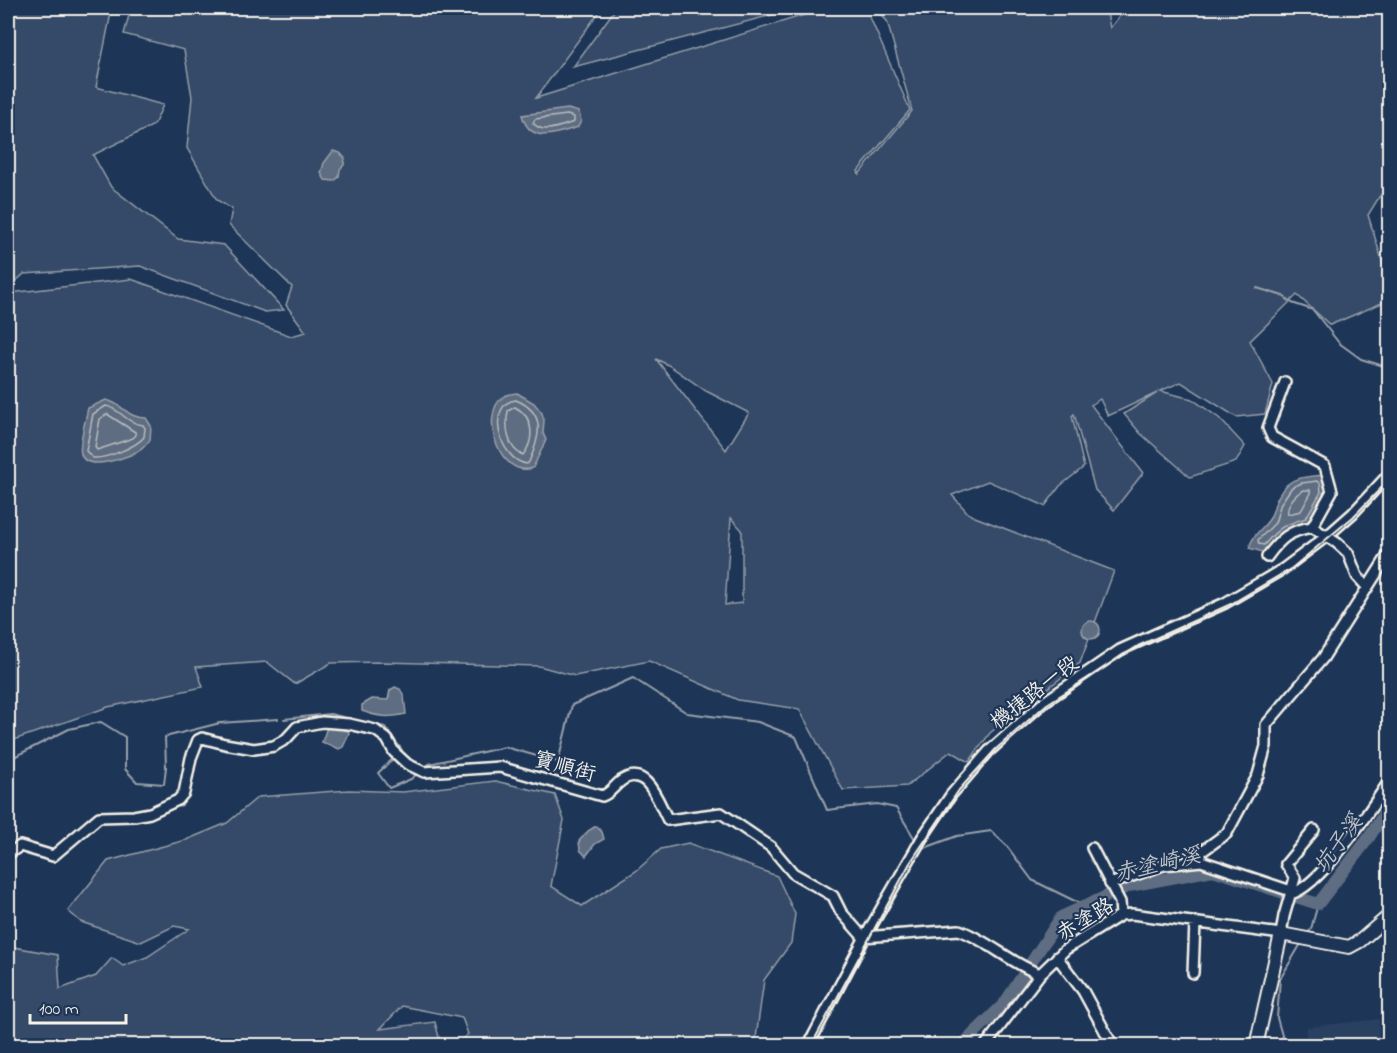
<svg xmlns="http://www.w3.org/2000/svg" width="1397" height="1053" font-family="'Indie Flower','LXGW WenKai TC',sans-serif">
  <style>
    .built { fill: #2a4060 }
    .green { fill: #354a67; stroke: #949ea8; stroke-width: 1.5; fill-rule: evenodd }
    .water { fill: #5e6d82; stroke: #9aa2ab; stroke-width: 1.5 }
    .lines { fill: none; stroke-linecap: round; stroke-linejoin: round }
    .shore { stroke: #b8bcbf; stroke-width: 1.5 }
    .stream { stroke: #9aa2ab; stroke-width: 2 }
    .river { stroke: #5e6d82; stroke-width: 12 }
    .minor-casing { stroke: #f4f1e8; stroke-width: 14 }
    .major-casing { stroke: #f4f1e8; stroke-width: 16 }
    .minor { stroke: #1d3557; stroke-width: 9 }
    .major { stroke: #1d3557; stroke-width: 12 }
    .rail { stroke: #f4f1e8; stroke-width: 2 }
    .labels { text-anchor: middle; stroke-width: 4.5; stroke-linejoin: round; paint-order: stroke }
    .street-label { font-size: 21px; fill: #f4f1e8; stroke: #1d3557 }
    .water-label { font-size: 22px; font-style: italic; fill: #c0c3c4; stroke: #1d3557 }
  </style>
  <rect width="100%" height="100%" fill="#1d3557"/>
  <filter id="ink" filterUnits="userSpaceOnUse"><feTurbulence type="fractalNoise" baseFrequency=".0167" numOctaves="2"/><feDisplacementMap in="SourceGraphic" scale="12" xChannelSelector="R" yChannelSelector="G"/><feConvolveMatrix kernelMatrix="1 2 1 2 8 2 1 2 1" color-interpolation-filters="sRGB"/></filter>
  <g filter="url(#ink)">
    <path class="built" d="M 1379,1019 L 1379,1036 L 1375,1045 L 1304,1045 L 1307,1027 Z"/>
    <path class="green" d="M 8,8 L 112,8 L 96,87 L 163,105 L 154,125 L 93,155 L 111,187 L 178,239 L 224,245 L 284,310 L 265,312 L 140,266 L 24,274 L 8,288 Z
      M 131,8 L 602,8 L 536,98 L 827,8 L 866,8 L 910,110 L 858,171 L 859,174 L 912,111 L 887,21 L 874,8 L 1106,8 L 1110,28 L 1126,8 L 1389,8 L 1389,194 L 1381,194 L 1368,215 L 1389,283 L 1389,300 L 1330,325 L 1297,295 L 1250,341 L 1273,384 L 1265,414 L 1236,417 L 1181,382 L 1160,391 L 1192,399 L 1219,418 L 1245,446 L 1236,462 L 1190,477 L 1140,433 L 1124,414 L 1157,393 L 1108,416 L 1100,399 L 1091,405 L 1143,473 L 1114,510 L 1095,490 L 1074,414 L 1072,416 L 1084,467 L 1060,486 L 1045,506 L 988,481 L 952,495 L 968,513 L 975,517 L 1114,571 L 1080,663 L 990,733 L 969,762 L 951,751 L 907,786 L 843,790 L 799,709 L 738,700 L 649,661 L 575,676 L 539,666 L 382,662 L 331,663 L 295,684 L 267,662 L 196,667 L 203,687 L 108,707 L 8,742 L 8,297 L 10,293 L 131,279 L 291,336 L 306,332 L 286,305 L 292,287 L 229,225 L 232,209 L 217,200 L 187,148 L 192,97 L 184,50 L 124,34 ZM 656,359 L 670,366 L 706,391 L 749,413 L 726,450 ZM 731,518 L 742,530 L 742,603 L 725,605 Z
      M 616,8 L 799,8 L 573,67 Z
      M 495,781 L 555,795 L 564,820 L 551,886 L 582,906 L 636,871 L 661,849 L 688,843 L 777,876 L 795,914 L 791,943 L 764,980 L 755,1045 L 455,1045 L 468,1034 L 462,1018 L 402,1006 L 380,1029 L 435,1022 L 441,1045 L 8,1045 L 8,946 L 58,955 L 60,989 L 96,976 L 112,958 L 123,966 L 147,957 L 189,929 L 174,926 L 141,942 L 81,922 L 68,911 L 108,861 L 186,840 L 227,823 L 258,797 L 349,790 L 403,792 Z"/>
    <path class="water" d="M 568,109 L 579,112 L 581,121 L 578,127 C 556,134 530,145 522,115 Z
      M 333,151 L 340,153 L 345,158 L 344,165 L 340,169 L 339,177 L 334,181 L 325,180 L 321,173 L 324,163 Z
      M 517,393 L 534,403 L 542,413 L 544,420 L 543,433 L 546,440 L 533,468 C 499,479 479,414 503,397 C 507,394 512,394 517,393 Z
      M 106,400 C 124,404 126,418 146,418 L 151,426 L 150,440 C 147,443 144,448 140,450 C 129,457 86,473 81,454 C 78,445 86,419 88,408 Z
      M 1324,475 L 1328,492 L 1310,523 C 1285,529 1281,533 1266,553 L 1249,548 C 1252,536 1260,531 1268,521 C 1272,516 1273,510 1275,504 C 1285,477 1299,477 1324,475 Z
      M1082 630a9 9 0 1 1 18 0a9 9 0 1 1-18 0Z
      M 395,687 L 400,689 L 404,696 L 406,714 C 389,718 378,717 362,711 L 362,705 L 372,699 L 388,700 L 390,690 Z
      M 331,725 L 348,731 L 349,734 L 343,747 L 339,749 L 322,742 L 327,727 Z
      M 596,826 L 602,832 L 604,839 L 595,844 L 586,856 L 580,850 L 579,841 L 588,831 Z"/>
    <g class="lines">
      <path class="shore" d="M 567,115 L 574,117 L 574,122 C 561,126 543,135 533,123 L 535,119 Z
        M 516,400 C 547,413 540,437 529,462 L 527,464 C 498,460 486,403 516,400 Z
        M 106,406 C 119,408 126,423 143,425 L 145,428 L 144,437 C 136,447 106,459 93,458 L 86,451 L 93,414 Z
        M 515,407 C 534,417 535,440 523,455 C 507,449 505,426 508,411 Z
        M 107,414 L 135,432 L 136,435 L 133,438 L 97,450 L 95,447 L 100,419 Z
        M 1317,481 L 1320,483 L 1321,492 L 1306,518 C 1284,525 1280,526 1264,545 L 1259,544 L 1258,540 L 1275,523 L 1281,503 L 1292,487 L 1302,483 Z
        M 1304,490 L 1310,490 L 1311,493 L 1301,511 L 1288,514 C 1286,505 1295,494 1304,490 Z"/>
      <path class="stream" d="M 1257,288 L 1283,296 L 1292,303 L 1313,310 L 1339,343 L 1361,359 L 1390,368
        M 284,719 L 330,714 L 385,727 L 402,750 L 399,753
        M 395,757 L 378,773 L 389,788 L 411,779 L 418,773
        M 8,760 L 69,729 L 101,722 L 125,737 L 125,769 L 137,782 L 164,784 L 166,767 L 165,737 L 220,723 L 278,719
        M 423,769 L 429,764 L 505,747 L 558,762 L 572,705 L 633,678 L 687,713 L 758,722 L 796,737 L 827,810 L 877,804 L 896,808 L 916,841
        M 921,848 L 922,849 L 957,836 L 991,831 L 1006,845 L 1032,880 L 1085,906
        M 1307,935 L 1311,929 L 1318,904
        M 1285,1046 L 1277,1018 L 1280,979 L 1302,942"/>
      <path class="river" d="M 961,1046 L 1004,1004 L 1061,917 L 1129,886 L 1213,870 L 1318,904 L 1368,839 L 1390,805"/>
      <g class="minor-casing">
        <path id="minor" d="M 1285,382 L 1268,428 L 1272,437 L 1325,466 L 1332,491 L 1312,527
          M 1312,527 L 1337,543 L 1348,553 L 1357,576 L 1367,587
          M 1267,557 C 1281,538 1289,531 1312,527
          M 1092,848 L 1120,902 L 1121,915
          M 8,854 L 20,846 L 53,856 L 99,817 L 134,816 L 150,813 L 178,800 L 184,793 L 191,758 L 198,740 L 202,738 L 225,744 L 254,749 L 274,746 L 286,739 L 297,727 L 322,722 L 349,724 L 375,730 L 387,739 L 394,752 L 407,764 L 424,772 L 500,767 L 602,796 C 611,793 614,786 621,781 C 647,763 658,802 668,820 L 721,813 L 771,847 L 793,873 L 833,896 L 841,912 L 863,937 L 959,930 C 987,940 1012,964 1040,974
          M 1201,861 L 1291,891
          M 1110,884 L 1164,865 L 1201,861 L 1201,852 L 1227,833 L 1258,775 L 1266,746 L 1266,725 L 1323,658 L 1390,552
          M 1290,894 C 1320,888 1372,807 1390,780
          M 1057,957 L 1083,991 L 1113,1046
          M 1193,973 L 1195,922
          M 808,1046 L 865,937 L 922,838 L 951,795 L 989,751 L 1044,702 L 1120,650 L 1225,603 L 1283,569 L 1327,536 L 1353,513 L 1390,473
          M 985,1046 L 1040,974 L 1066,949 L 1121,915 L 1132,914 L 1281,934 L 1284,916 L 1295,878 L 1286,864 L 1314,830"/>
      </g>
      <g class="major-casing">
        <path id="major" d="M 1256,1046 L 1281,934 L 1349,947 L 1360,941 L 1390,915"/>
      </g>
      <use href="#minor" class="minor"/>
      <use href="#major" class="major"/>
      <path class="rail" d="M 811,1046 L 910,863 L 959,790 L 996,749 L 1047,704 L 1138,646 L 1231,604 L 1292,568 L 1353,517 L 1390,479"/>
    </g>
  </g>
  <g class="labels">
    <g class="street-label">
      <text transform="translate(1034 692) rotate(-38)" y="7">機捷路一段</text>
      <text transform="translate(565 766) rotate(15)" y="7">寶順街</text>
      <text transform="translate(1085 919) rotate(-31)" y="7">赤塗路</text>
    </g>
    <g class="water-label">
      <text transform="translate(1337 843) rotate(-54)" y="8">坑子溪</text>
      <text transform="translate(1157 863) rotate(-13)" y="8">赤塗崎溪</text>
    </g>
  </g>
  <rect width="1397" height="1053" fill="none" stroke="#1d3557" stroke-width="30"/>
  <rect x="15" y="15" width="1367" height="1023" fill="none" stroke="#f4f1e8" stroke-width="2" filter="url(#ink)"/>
  <path d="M30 1014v9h96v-9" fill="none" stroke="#f4f1e8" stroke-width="3"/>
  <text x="39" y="1014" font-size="18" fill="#f4f1e8" stroke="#1d3557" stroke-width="4.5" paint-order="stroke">100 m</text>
</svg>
